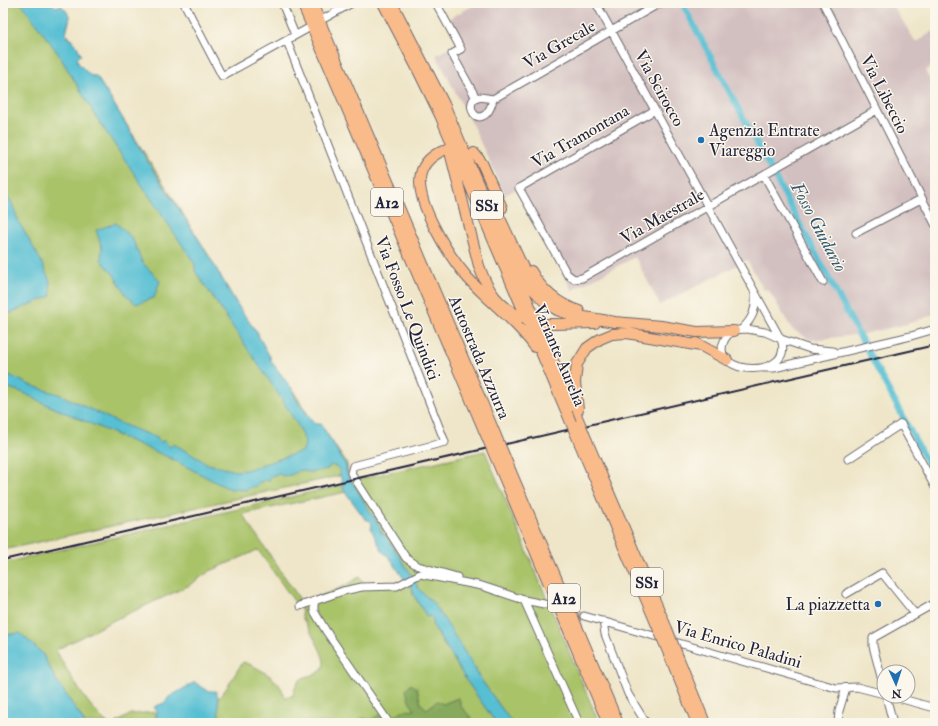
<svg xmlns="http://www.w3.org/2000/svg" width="938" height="726" font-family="'IM FELL Double Pica',serif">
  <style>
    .industrial { fill: #d2bfbf }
    .green { fill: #a9c369; stroke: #667252 }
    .forest { fill: #86a95d; stroke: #54664c }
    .water { fill: #56bfd3; stroke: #3c7087 }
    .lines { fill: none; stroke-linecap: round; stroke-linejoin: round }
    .canal { stroke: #56bfd3; stroke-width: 6 }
    .minor-tunnel { stroke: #c6bfad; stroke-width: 7; stroke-dasharray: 7 3.5; stroke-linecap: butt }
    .minor-casing { stroke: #6a676d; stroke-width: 9 }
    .highway-casing { stroke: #6a676d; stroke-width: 12 }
    .minor { stroke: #fff; stroke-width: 7 }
    .highway { stroke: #fabb8b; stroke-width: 10 }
    .rail { stroke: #22223b; stroke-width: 2 }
    .highway-bridge-casing { stroke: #6a676d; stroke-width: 12; stroke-linecap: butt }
    .highway-bridge { stroke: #fabb8b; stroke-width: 10 }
    .poi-dot { fill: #1f6fb2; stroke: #fbf7ec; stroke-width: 1.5 }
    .labels { text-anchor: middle; stroke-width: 3; stroke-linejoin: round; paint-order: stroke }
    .shield { fill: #fbf7ec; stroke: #636270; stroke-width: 1 }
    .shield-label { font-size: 16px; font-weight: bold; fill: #22223b }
    .street-label { font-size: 17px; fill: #22223b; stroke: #fbf7ec }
    .poi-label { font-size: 17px; fill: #22223b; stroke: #fbf7ec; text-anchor: start }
    .water-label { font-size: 18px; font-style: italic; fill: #345970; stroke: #fbf7ec }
  </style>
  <rect width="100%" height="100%" fill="#fbf7ec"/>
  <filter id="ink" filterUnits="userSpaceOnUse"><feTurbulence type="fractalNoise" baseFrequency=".025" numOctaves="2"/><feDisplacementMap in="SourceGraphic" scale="8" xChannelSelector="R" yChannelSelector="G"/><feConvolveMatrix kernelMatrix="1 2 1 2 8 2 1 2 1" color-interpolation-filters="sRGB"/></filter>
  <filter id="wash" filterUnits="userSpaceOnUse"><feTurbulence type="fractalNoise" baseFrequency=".012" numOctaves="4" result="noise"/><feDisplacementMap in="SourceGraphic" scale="16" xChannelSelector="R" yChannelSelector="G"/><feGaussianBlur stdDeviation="0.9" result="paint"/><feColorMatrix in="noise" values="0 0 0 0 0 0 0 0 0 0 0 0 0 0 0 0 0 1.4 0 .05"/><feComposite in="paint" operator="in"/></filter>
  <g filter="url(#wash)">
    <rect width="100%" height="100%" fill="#efe6c9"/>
    <path class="industrial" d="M 478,3 L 891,3 L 916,42 L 935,30 L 935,64 L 925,71 L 935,88 L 935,314 L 907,324 L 863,334 L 811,340 L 792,329 L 768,289 L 764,290 L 747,260 L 660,305 L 635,257 L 572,290 L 517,189 L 505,195 L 471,122 L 436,55 L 458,43 L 448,19 Z"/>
    <path class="green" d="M 3,3 L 51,3 L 55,9 L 60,5 L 70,17 L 66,33 L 77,47 L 76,59 L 80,66 L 90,76 L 96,76 L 203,246 L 242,313 L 258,333 L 258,336 L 270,357 L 270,361 L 292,389 L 314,424 L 321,425 L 347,464 L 348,474 L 3,550 Z
      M 485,451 L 599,723 L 512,723 L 477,674 L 476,670 L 455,638 L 416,587 L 415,580 L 387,538 L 380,530 L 380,528 L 351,481 Z
      M 343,485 L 346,492 L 247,513 L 243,515 L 301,601 C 321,597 342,589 359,577 L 366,587 L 406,582 L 411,585 L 412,587 L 413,594 L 427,617 L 430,616 L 433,619 L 444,645 L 452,656 L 458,667 L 496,723 L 219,723 L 218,698 C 229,688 234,674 243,662 C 254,665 273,676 279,685 C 282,688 283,693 285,697 L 293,696 C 294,689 296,682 303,678 C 311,674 324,675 324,662 C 323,651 308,628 302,617 C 302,609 300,606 294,601 L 258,550 L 210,571 L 188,586 L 112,621 L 56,650 C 65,668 91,712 108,723 L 85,723 L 56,680 L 42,653 L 3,635 L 3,563 Z
      M 157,712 L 156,716 L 159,723 L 116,723 L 131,714 Z"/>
    <path class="forest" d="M 411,684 L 417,688 L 421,704 L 427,709 L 437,701 L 443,704 L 458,698 L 460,701 L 460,706 C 467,711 470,719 477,723 L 379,723 L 377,721 L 374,723 L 358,723 L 360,719 L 364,718 L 371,720 L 379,715 L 392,718 L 402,711 L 415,710 L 410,703 L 406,690 Z"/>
    <path class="water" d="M 21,3 L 52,3 L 56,7 L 61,5 C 75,20 68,17 66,35 L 77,46 L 81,55 L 77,59 L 79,64 L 91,76 L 96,76 C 115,104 131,133 148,162 C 165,189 184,216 201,243 C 220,273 235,306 258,333 L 258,335 L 270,357 L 271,361 L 292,389 L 295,397 L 301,406 L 315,424 L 321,424 L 324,429 L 346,465 L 347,474 L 381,529 L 380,531 L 387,538 L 415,580 C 418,593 429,596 436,607 C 450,627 462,649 476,670 L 477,674 L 512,723 L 496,723 L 466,680 L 452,656 L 432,624 L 433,619 L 430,616 L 427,617 L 413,594 L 414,593 L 411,585 L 406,582 L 390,558 L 382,551 L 371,529 L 372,523 L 370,521 L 365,519 L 344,490 L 338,467 L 330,465 L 328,469 C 317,471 311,474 300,470 L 291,475 L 283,476 L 280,474 L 271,476 L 269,481 L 266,480 L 258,483 L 257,486 L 249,488 L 247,490 L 231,489 L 221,485 L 170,458 L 45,404 L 24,393 L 3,386 L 3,372 L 30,385 L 61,395 L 117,422 L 157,438 L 161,443 L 163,440 L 170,447 L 174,444 L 208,464 L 235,471 L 246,470 L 303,451 L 305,442 L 301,431 L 283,401 L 195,271 L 195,264 L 100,123 L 57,52 Z
      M 3,191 L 11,201 L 19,222 L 40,259 L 50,281 L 51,296 L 8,314 L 3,314 Z
      M 116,223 L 132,238 L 142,262 L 160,281 L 154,298 L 136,304 L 126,295 L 114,275 L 101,260 L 102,248 L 96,230 Z
      M 20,633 L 42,653 L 56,680 L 85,723 L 3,723 L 3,635 Z
      M 195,682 C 202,688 206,692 216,691 L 218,698 L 219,723 L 159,723 L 156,716 L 157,712 L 154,707 L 164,703 L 169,697 Z"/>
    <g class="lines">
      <path class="canal" d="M 682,3 L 929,466"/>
    </g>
  </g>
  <g filter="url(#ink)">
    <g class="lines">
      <path class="minor-tunnel" d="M 544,604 L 584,616"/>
      <g class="minor-casing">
        <path id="minor" d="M 184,3 L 222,76 L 307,29
          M 282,3 L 295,35
          M 436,3 L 461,49 L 452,54 L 476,98
          M 596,3 L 780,338
          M 823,3 L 935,224
          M 325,18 L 352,3
          M 287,41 L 445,442 L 353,466 L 351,473 L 353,476
          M 480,97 L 493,99 C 492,104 490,110 486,114 C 476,123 468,109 473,100 Z
          M 493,99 L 660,3
          M 655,110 L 519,188 L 567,274 L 574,279 L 582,278 L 877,110
          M 764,175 L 823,282
          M 856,233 L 921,199
          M 742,329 C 753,318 756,310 755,295
          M 747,329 L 765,332 L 781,339 C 796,380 708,376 724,341 C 728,331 738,329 747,329 Z
          M 781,339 L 810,349 L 833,351
          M 764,368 L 774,368 L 911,336 L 935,329
          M 848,459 L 901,424 L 935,487
          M 357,482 L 406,558 L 418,566 L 457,577
          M 846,594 L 882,573 L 915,614
          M 524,600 L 579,723
          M 315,601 L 314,605 L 314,611 L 326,631 L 389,723
          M 300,606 L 343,591 L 362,587 L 397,586 L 420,574 L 482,586 L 524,600 L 544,604
          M 584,616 L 836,688 L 857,687 L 884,694
          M 603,621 L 605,634 L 628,694 L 646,723
          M 884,688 L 873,646 L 873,638 L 935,603
          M 886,696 L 893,723
          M 891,696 L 935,708
          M 838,723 L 839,711 L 846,688"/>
      </g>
      <g class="highway-casing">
        <path id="highway" d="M 302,3 L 472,402
          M 312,3 L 480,398
          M 383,3 L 416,66 L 440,115 L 567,413
          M 392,3 L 444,104 L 580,424
          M 449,148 L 479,266 C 488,292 498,305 522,318
          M 444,150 C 435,154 426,160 422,170 C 411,197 449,256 467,277 C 488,301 516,320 535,347
          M 474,153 L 482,163 L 502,208
          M 492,201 L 533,289 L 544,301 L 557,310 L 572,315 L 615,322 L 661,326 L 697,332 L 734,331
          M 531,271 C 542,291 557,304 579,311
          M 542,324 L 555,324 L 595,323
          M 696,343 L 727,360
          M 578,410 L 575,382 L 577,364 L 587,348 L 600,339 L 612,334 L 627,333 L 701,346
          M 587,441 L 667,629
          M 580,444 L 659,630
          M 511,472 L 618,723
          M 503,475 L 608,723
          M 678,657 L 705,723
          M 671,659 L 697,723"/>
      </g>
      <use href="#minor" class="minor"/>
      <use href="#highway" class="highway"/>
      <path class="rail" d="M 3,560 L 935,345"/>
      <g class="highway-bridge-casing">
        <path id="highway-bridge" d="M 480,398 L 511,472
          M 472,402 L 503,475
          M 567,413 L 580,444
          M 580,424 L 587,441
          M 667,629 L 678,657
          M 659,630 L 671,659"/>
      </g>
      <use href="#highway-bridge" class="highway-bridge"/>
    </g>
  </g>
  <g class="poi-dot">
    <circle cx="701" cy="140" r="4"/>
    <circle cx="878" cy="604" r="4"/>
  </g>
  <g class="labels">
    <g class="shield">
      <rect x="371" y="188" width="32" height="28" rx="3"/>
      <rect x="471" y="191" width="32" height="28" rx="3"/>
      <rect x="631" y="568" width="32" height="28" rx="3"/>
      <rect x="548" y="584" width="32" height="28" rx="3"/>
    </g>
    <g class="shield-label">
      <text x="387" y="208">A12</text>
      <text x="487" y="211">SS1</text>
      <text x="647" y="588">SS1</text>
      <text x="564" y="604">A12</text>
    </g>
    <g class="street-label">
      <text transform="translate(559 44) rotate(-30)" y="6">Via Grecale</text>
      <text transform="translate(660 88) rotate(61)" y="6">Via Scirocco</text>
      <text transform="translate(885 94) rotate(63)" y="6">Via Libeccio</text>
      <text transform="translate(580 136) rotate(-30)" y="6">Via Tramontana</text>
      <text transform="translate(662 216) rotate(-30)" y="6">Via Maestrale</text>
      <text transform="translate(408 308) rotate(69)" y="6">Via Fosso Le Quindici</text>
      <text transform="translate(560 355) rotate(67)" y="6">Variante Aurelia</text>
      <text transform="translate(480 357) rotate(67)" y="6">Autostrada Azzurra</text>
      <text transform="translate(738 644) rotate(16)" y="6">Via Enrico Paladini</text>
    </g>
    <g class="poi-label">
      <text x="709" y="136">Agenzia Entrate<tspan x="709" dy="20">Viareggio</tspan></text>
      <text x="870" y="610" text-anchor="end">La piazzetta</text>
    </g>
    <g class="water-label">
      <text transform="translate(819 227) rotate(62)" y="6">Fosso Guidario</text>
    </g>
  </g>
  <rect width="938" height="726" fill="none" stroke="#fbf7ec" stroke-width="16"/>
  <g transform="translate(896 684) rotate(177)"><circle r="19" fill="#fbf7ec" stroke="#a4a2a5"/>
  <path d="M0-3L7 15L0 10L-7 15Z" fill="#1f6fb2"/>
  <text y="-6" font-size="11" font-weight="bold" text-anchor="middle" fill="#22223b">N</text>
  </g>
</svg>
